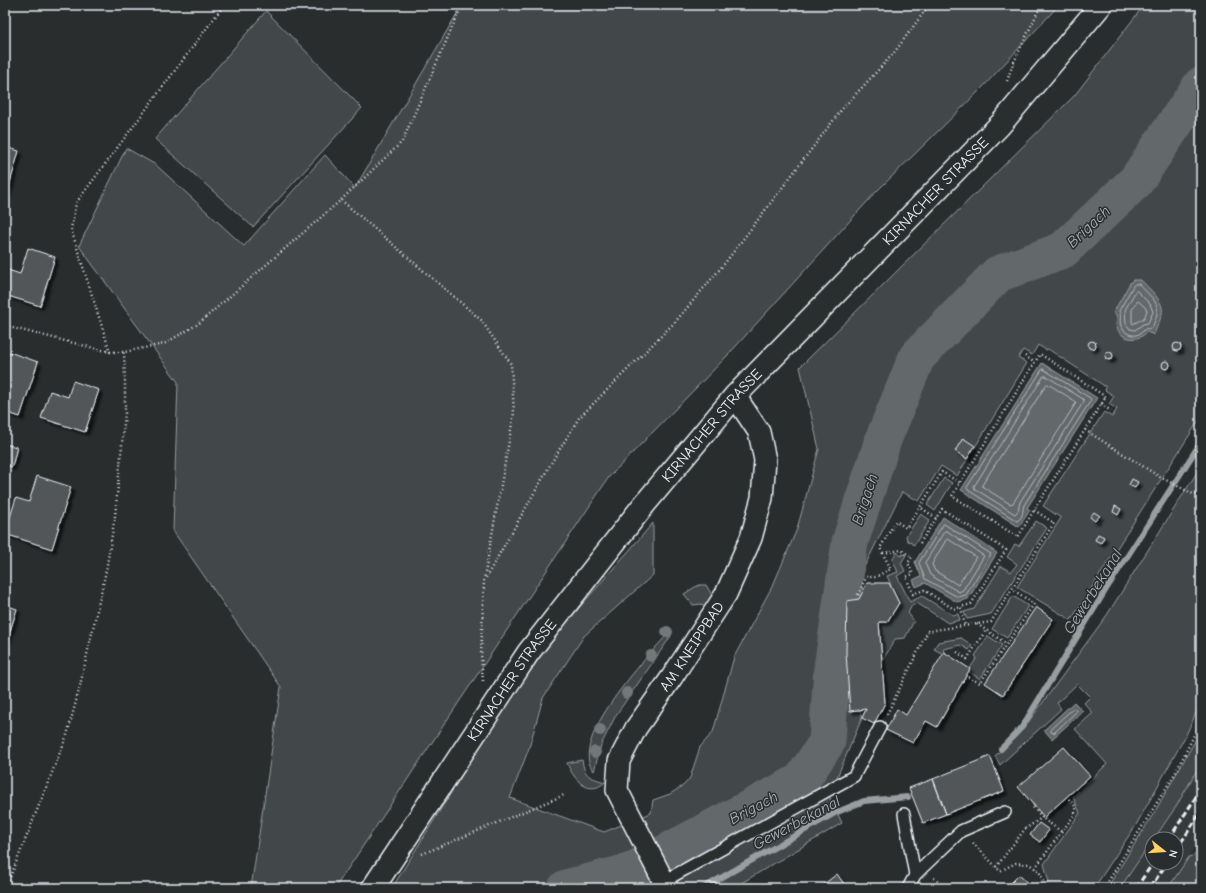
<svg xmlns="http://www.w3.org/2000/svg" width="1206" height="893" font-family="'Comic Neue',sans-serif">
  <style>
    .built { fill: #363a3b }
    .green { fill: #424648; stroke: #959ca0 }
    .water { fill: #63686b; stroke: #989fa3 }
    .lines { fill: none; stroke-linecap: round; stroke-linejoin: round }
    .shore { stroke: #b3bac0; stroke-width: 1 }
    .stream { stroke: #989fa3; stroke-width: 6 }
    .river { stroke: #63686b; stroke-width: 37 }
    .building { fill: #535759; stroke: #e8f1f8; filter: url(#shadow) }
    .lane-casing { stroke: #e8f1f8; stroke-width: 14 }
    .street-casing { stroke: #e8f1f8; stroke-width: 24 }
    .secondary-casing { stroke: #e8f1f8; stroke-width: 25 }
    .path { stroke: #e8f1f8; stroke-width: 2.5; stroke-dasharray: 1 3; stroke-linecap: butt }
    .lane { stroke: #2a2d2e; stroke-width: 11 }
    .street { stroke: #2a2d2e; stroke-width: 21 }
    .secondary { stroke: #2a2d2e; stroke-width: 22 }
    .rail { stroke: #e8f1f8; stroke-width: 3; stroke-dasharray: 6 3; stroke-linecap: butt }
    .tree { fill: #73787b }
    .labels { text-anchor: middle; stroke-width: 3; stroke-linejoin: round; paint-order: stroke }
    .street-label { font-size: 15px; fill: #e8f1f8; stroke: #2a2d2e }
    .water-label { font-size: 16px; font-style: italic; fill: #acb3b9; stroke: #2a2d2e }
  </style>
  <defs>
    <filter id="shadow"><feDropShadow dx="3.5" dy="3.5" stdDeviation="1" flood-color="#0009"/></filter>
  </defs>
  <rect width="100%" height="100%" fill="#2a2d2e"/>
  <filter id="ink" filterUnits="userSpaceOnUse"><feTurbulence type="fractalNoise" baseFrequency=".025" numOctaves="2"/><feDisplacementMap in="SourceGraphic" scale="8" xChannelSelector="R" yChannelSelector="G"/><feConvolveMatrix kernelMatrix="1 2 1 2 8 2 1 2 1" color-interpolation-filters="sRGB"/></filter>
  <g filter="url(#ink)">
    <path class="built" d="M 1201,763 L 1201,836 L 1189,857 L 1168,888 L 1120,888 L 1152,841 L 1152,863 L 1176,863 L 1176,839 L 1154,839 L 1177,805 Z"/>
    <path class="green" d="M 462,5 L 1059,5 L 982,88 L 876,192 L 727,356 L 609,477 L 335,888 L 251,888 L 281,687 L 173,531 L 178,382 L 79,246 L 126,148 L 156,165 L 244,246 L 325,155 L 355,188 Z
      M 1144,5 L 1201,5 L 1201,417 L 1071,620 L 1017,587 L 1061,518 L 1043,506 L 1104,412 L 1112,417 L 1117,409 L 1109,404 L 1114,396 L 1105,390 L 1106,387 L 1048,349 L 1046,350 L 1038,345 L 1032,355 L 1023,350 L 1018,358 L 1027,363 L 957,476 L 941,466 L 919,501 L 902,492 L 847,601 L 846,653 L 850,711 L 860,710 L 862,718 L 829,796 L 842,823 L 733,888 L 392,888 L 532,662 L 653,523 L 653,575 L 584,636 L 543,698 L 529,748 L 510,798 L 604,832 L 651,813 L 653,800 L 670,794 L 684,785 L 690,778 L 700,747 L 713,732 L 734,657 L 774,583 L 797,529 L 819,449 L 800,367 L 1075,95 Z
      M 266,11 L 362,108 L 253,227 L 155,139 Z
      M 1201,466 L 1201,702 L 1186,735 L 1136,825 L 1094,888 L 1045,888 L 1049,882 L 1044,864 L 1080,813 L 1073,797 L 1107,764 L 1075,729 L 1093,713 L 1084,703 L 1090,697 L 1077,684 L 1057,703 L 1061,709 L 1000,765 L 995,756 L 1024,728 L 1107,615 Z
      M 944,478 L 952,483 L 935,511 L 927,505 Z
      M 921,514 L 930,520 L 914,545 L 907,540 L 906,536 Z
      M 1036,521 L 1047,528 L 991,614 L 967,619 L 964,612 L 974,609 L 1001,566 L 1011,572 L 1017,564 L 1007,557 L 1015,544 L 1019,546 Z
      M 897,552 L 901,556 L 903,554 L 906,555 L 901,563 L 905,571 L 897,576 L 910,602 L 922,596 L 953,615 L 958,614 L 960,620 L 948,623 L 917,603 L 912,605 L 908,613 L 914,621 L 905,638 L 895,639 L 883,660 L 879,622 L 887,622 L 899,603 L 887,576 L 898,572 L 892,559 Z
      M 700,585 L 706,585 L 713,597 L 709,607 L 701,604 L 693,605 L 684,594 L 695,587 Z
      M 1013,596 L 1028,606 L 1007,638 L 992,629 Z
      M 668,634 L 671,636 L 616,715 L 601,745 L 594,771 C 566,743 648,655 668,634 Z
      M 988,636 L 1002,645 L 980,679 L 968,671 L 977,658 L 975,656 Z
      M 961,638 L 972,645 L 969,650 L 961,645 L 943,649 L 944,652 L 943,654 L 934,649 L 938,642 Z
      M 1201,728 L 1201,763 L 1177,805 L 1154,839 L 1152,839 L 1152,841 L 1120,888 L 1107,888 L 1154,813 L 1195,741 Z
      M 582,760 C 585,777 589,777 605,782 C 588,798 573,778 567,763 Z
      M 1201,852 L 1201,888 L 1168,888 L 1189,857 Z"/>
    <path class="water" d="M 1133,280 L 1141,280 C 1149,289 1165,301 1162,314 C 1160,321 1156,328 1154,335 L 1147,332 C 1138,342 1120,341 1116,325 C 1116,323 1117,318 1117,316 L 1113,313 L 1130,283 Z
      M 1042,363 L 1097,398 L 1027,508 L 1030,510 L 1019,527 L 961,490 Z
      M 943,517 L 997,553 L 968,599 L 957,602 L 925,583 L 916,587 L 913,580 L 921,576 L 915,562 Z
      M 1074,702 L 1083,711 L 1052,739 L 1044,730 Z"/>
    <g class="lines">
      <path class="shore" d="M 1135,284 L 1139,284 C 1156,303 1163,303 1152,328 C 1151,328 1146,329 1145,329 C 1145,329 1141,333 1141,333 C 1133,338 1125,334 1121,326 C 1119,321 1122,316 1119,311 L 1133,286 Z
        M 1137,291 L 1150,304 L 1153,312 L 1148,323 L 1143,324 L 1135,330 L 1130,329 L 1126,324 L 1125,310 L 1135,292 Z
        M 1138,301 L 1145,307 L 1147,311 L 1144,318 L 1133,324 L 1132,322 L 1132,310 Z
        M 1043,369 L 1090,398 L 1091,400 L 1024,505 C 1022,511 1024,517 1017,521 L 968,490 L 967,488 Z
        M 1044,376 L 1046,376 L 1083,399 L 1084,401 L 1020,502 L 1018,511 L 1015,514 L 975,489 L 974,487 Z
        M 1048,384 L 1075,401 L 1076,403 L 1013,503 L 1010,504 L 983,487 L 982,485 L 1046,385 Z
        M 944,524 L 991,554 L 966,595 L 958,597 L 925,579 L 919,563 Z
        M 945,531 L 947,531 L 984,556 L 963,590 L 959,592 L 930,575 L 925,563 Z
        M 948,539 L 976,557 L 958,585 L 935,571 L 932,564 L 946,540 Z
        M 1073,709 L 1076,710 L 1076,712 L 1054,733 L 1051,732 L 1051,729 Z"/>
      <path class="stream" d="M 1001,749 L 1022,727 L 1105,591 L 1201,442
        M 703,888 L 835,813 L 864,801 L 908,797"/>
      <path class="river" d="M 566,888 L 629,872 L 801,781 L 827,742 L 832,668 L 850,542 L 883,440 L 917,357 L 998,274 L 1063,250 L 1136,181 L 1201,85"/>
    </g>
    <path class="building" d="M 5,147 L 19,151 L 6,197 L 5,197 Z
      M 28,248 L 55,257 L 40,306 L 5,295 L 5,269 L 20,274 Z
      M1088 345a4 4 0 1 1 8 0a4 4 0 1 1-8 0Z
      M1173 347a4 4 0 1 1 8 0a4 4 0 1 1-8 0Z
      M 9,352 L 38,362 L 20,417 L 5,412 L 5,364 Z
      M1105 356a4 4 0 1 1 8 0a4 4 0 1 1-8 0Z
      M1162 365a4 4 0 1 1 8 0a4 4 0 1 1-8 0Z
      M 73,381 L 99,390 L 85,432 L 41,418 L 50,391 L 68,397 Z
      M 963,438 L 975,446 L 967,459 L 955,451 Z
      M 5,444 L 17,447 L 12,467 L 5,465 Z
      M 37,476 L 71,487 L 52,549 L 5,534 L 16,498 L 29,502 Z
      M 1132,479 L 1138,482 L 1135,488 L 1129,485 Z
      M 1115,506 L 1121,509 L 1118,515 L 1113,512 Z
      M 1094,512 L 1100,516 L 1095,521 L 1090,517 Z
      M 1098,534 L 1104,537 L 1101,543 L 1095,540 Z
      M 867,583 L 889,583 L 899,603 L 887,622 L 879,622 L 885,703 L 874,724 L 862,718 L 866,709 L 850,711 L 846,653 L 847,601 L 859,599 Z
      M 5,605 L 17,609 L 5,647 Z
      M 1036,607 L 1053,619 L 1003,695 L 985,683 Z
      M 944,652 L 970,669 L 937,727 L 926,721 L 913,743 L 886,730 L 897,709 L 906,715 Z
      M 1064,747 L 1090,776 L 1044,817 L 1018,787 Z
      M 990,756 L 1004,791 L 946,814 L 933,779 Z
      M 933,779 L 946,814 L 923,823 L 909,788 Z
      M 1039,823 L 1049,830 L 1040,842 L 1030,835 Z
      M 837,874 L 847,888 L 819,888 Z
      M 1019,875 L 1033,888 L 1006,888 Z"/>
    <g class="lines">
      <g class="lane-casing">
        <path id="lane" d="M 904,814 L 915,875
          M 664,881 L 854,776 L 880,727
          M 908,888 L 915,875 L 922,868 L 961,831 L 1005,812"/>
      </g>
      <g class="street-casing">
        <g id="street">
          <path id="s1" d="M 667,888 L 617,790 L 619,761 L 636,728 L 672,677 L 726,594 L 751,538 L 762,498 L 765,460 L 759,432 L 735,396"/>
        </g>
      </g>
      <g class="secondary-casing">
        <g id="secondary">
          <path id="s2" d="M 373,888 L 528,653 L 643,506 L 735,396 L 1000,125 L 1101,5"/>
        </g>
      </g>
      <path class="path" d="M 1007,81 L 1013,64 L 1041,5
        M 341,200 L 481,320 L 511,364 L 514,413 L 484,579
        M 5,326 L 110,352 L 124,352 L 164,344 L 198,324 L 341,200 L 402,142 L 462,5
        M 110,352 L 71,229 L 76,203 L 224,5
        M 1025,356 L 1035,363
        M 1101,404 L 1111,411
        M 1085,430 L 1160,477 L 1193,494 L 1201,495
        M 936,518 L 920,507 L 942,472 L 960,483
        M 920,543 L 942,509 L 1006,550 L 971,604 L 961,607 L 965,626
        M 883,553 L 901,550 L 912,557 L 908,563 L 913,574 L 906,577 L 913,594 L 924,590 L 954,609 L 961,607
        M 858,595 L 866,577 L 875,577 L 891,569 L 880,548 L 896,521 L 906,528 L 920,507
        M 977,624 L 1007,644
        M 957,652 L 967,659 L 986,630
        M 968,677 L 980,683 L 1034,604 L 1012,589
        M 483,681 L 481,654 L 484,581 L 553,460 L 579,418 L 675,322 L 725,263 L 842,109 L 894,53 L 929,5
        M 887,714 L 928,631 L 991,622 L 1054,523 L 1034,510 L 1106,397 L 1040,354 L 952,496 L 1018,537 L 1034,510
        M 1034,805 L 1032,806 L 1045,820 L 1062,832
        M 973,843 L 1000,871 L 1016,863 L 1029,864 L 1039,871 L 1043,880 L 1041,888
        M 422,854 L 564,795
        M 996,867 L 1025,829 L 1043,817
        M 1035,868 L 1075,814 L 1076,807 L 1067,797
        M 934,878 L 942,886 L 942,888
        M 6,888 L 67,735 L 79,690 L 106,571 L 115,516 L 125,413 L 125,380 L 124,352
        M 1104,888 L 1176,772 L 1201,721"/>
      <use href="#lane" class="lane"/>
      <use href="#street" class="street"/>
      <use href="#secondary" class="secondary"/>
      <path class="rail" d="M 1169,839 L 1201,789
        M 1176,850 L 1201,812
        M 1136,888 L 1153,863
        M 1150,888 L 1167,863"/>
    </g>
    <g class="tree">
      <circle cx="667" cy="632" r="6"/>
      <circle cx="651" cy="656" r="6"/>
      <circle cx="627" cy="693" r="6"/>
      <circle cx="600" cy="730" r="6"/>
      <circle cx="595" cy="752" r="6"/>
    </g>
  </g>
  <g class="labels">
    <g class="street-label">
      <text dy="5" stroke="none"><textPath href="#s2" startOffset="898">KIRNACHER STRASSE</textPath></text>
      <text dy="5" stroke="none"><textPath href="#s2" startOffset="574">KIRNACHER STRASSE</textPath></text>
      <text dy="5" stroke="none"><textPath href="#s1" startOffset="275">AM KNEIPPBAD</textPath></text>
      <text dy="5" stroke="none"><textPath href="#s2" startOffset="250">KIRNACHER STRASSE</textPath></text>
    </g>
    <g class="water-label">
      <text transform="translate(1088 226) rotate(-43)" y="6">Brigach</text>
      <text transform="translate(864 499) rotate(-72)" y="6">Brigach</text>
      <text transform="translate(1092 591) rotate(-58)" y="6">Gewerbekanal</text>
      <text transform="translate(753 807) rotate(-28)" y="6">Brigach</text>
      <text transform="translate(796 822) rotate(-28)" y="6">Gewerbekanal</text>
    </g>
  </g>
  <rect width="1206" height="893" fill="none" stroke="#2a2d2e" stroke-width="20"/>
  <rect x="10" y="10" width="1186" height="873" fill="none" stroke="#e8f1f8" stroke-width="1.5" filter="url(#ink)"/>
  <g transform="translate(1164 851) rotate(107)"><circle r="19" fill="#2a2d2e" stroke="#767b7f"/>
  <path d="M0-3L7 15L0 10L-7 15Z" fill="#ffd166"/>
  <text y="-6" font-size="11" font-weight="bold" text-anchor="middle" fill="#e8f1f8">N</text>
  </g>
</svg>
